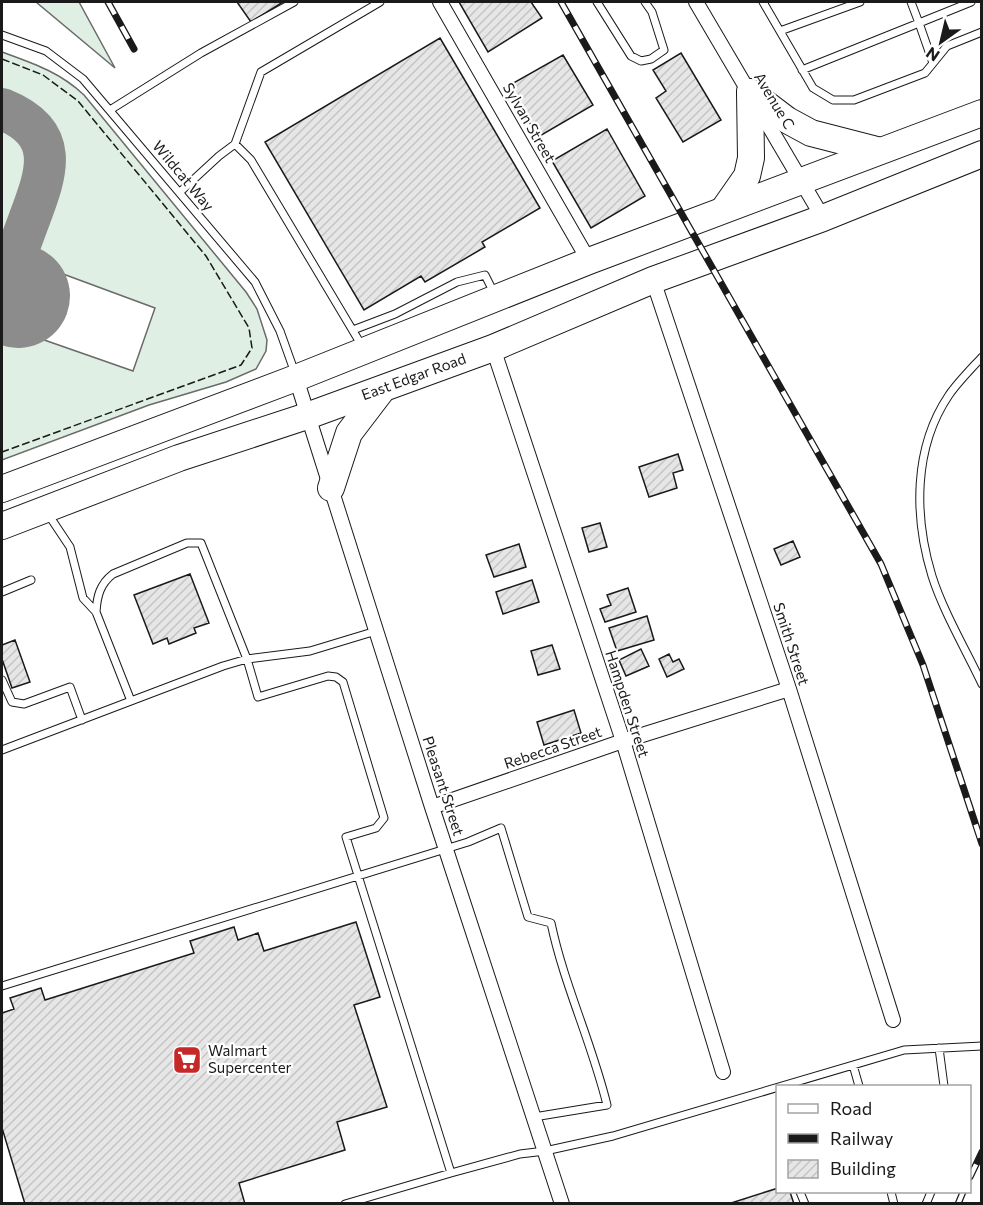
<svg xmlns="http://www.w3.org/2000/svg" width="983" height="1205" font-family="Commissioner,sans-serif">
  <style>
    .grass { fill: #e0efe3; stroke: #6a6a6a; stroke-width: 1.5 }
    .lines { fill: none; stroke-linecap: round; stroke-linejoin: round }
    .taxiway { stroke: #8c8c8c; stroke-width: 42 }
    .runway { stroke: #8c8c8c; stroke-width: 104 }
    .building { fill: url(#building-hatch); stroke: #1a1a1a; stroke-width: 1.5 }
    .lane-casing { stroke: #1a1a1a; stroke-width: 9 }
    .street-casing { stroke: #1a1a1a; stroke-width: 16 }
    .highway-casing { stroke: #1a1a1a; stroke-width: 28 }
    .lane { stroke: #fff; stroke-width: 7 }
    .street { stroke: #fff; stroke-width: 14 }
    .highway { stroke: #fff; stroke-width: 26 }
    .rail-casing { stroke: #1a1a1a; stroke-width: 7 }
    .rail { stroke: #fff; stroke-width: 4.5; stroke-dasharray: 14; stroke-linecap: butt }
    .fence { stroke: #1a1a1a; stroke-width: 1.5; stroke-dasharray: 8 3; stroke-linecap: butt }
    .labels { text-anchor: middle; stroke-width: 4.5; stroke-linejoin: round; paint-order: stroke }
    .street-label { font-size: 15px; fill: #1a1a1a; stroke: #fff }
    .poi-label { font-size: 15px; fill: #1a1a1a; stroke: #fff; text-anchor: start }
  </style>
  <defs>
    <pattern id="building-hatch" width="6" height="6" patternUnits="userSpaceOnUse" patternTransform="scale(1.5)"><rect width="6" height="6" fill="#e6e6e6"/><path d="M-1 1l2-2M0 6l6-6M5 7l2-2" fill="none" stroke="#c5c5c5"/></pattern>
  </defs>
  <rect width="100%" height="100%" fill="#fff"/>
  <path class="grass" d="M 36,2 L 79,2 L 115,68 Z
    M 2,52 C 32,63 60,72 84,95 L 246,292 L 257,309 L 267,340 L 266,351 L 256,369 L 226,382 L 149,405 L 2,460 L 2,337 L 7,327 L 133,371 L 155,308 L 55,271 C 46,267 39,262 36,252 C 32,243 39,231 42,221 C 64,160 74,122 2,96 Z
    M 2,124 C 56,146 25,195 10,234 L 2,241 Z"/>
  <g class="lines">
    <path class="taxiway" d="M 2,109 C 62,133 47,172 29,220 C 20,244 12,267 3,290"/>
    <path class="runway" d="M 2,290 L 18,296"/>
  </g>
  <path class="building" d="M 237,2 L 283,2 L 251,22 Z
    M 459,2 L 531,2 L 542,18 L 488,52 Z
    M 440,38 L 540,208 L 482,242 L 485,247 L 425,282 L 421,276 L 364,310 L 265,142 Z
    M 681,53 L 721,120 L 683,142 L 656,98 L 666,91 L 653,70 Z
    M 563,55 L 593,105 L 538,137 L 508,86 Z
    M 607,129 L 645,196 L 591,228 L 552,161 Z
    M 678,454 L 683,470 L 673,473 L 677,488 L 649,497 L 639,467 Z
    M 600,523 L 607,547 L 589,552 L 582,528 Z
    M 793,541 L 800,557 L 781,565 L 774,549 Z
    M 519,544 L 526,567 L 494,577 L 486,555 Z
    M 190,574 L 209,623 L 194,628 L 196,633 L 169,644 L 167,638 L 153,644 L 134,595 Z
    M 532,580 L 539,602 L 503,614 L 496,592 Z
    M 628,588 L 636,612 L 605,622 L 600,609 L 611,605 L 607,595 Z
    M 647,616 L 654,640 L 617,651 L 609,628 Z
    M 15,640 L 30,682 L 12,688 L 2,659 L 2,645 Z
    M 552,645 L 560,669 L 538,675 L 531,651 Z
    M 641,649 L 649,666 L 626,676 L 619,660 Z
    M 669,654 L 673,662 L 679,659 L 684,669 L 667,677 L 659,659 Z
    M 574,710 L 581,733 L 544,745 L 537,722 Z
    M 356,922 L 380,997 L 354,1005 L 387,1107 L 337,1122 L 345,1150 L 239,1183 L 245,1204 L 25,1204 L 2,1128 L 2,1013 L 14,1009 L 10,998 L 41,988 L 45,1000 L 194,953 L 190,941 L 234,927 L 238,940 L 258,933 L 264,951 Z
    M 778,1188 L 778,1192 L 790,1192 L 794,1204 L 728,1204 Z"/>
  <g class="lines">
    <g class="lane-casing">
      <path id="lane" d="M 597,2 L 631,56 L 641,61 L 651,59 L 664,50 L 652,12 L 645,2
        M 763,2 L 813,88 L 833,100 L 854,100 L 925,73 L 947,46 L 982,32
        M 911,2 L 919,23 L 971,2
        M 780,31 L 860,2
        M 2,35 L 46,51 L 83,79 L 255,282 L 280,331 L 295,373
        M 802,70 L 919,23 L 933,63
        M 110,110 L 201,53 L 294,2
        M 235,144 L 251,160 L 362,346
        M 180,192 L 219,156 L 235,144 L 261,72 L 380,2
        M 353,330 L 395,314 L 457,282 L 485,275 L 494,293
        M 982,357 C 971,369 958,382 949,395 C 913,448 914,517 932,576 C 943,611 966,650 982,684
        M 48,514 L 70,547 L 83,598 L 96,612 L 131,701
        M 2,592 L 31,580
        M 96,612 C 97,596 100,584 113,574 L 187,543 L 201,543 L 247,659 L 258,697 L 328,676 L 336,677 L 343,682 L 384,818 L 376,828 L 346,837 L 451,1173 L 520,1154 L 545,1151 L 613,1136 L 904,1050 L 982,1046
        M 2,680 L 12,702 L 24,704 L 70,687 L 82,720
        M 2,750 L 223,666 L 247,659 L 310,651 L 376,631
        M 2,986 L 468,842 L 501,828 L 528,917 L 551,923 C 564,985 592,1043 607,1105 L 534,1117
        M 939,1048 L 944,1086
        M 853,1065 L 859,1086
        M 800,1192 L 805,1204
        M 891,1192 L 894,1204
        M 345,1204 L 451,1173
        M 926,1204 L 931,1192"/>
    </g>
    <g class="street-casing">
      <path id="street" d="M 440,2 L 589,261
        M 696,2 L 823,218
        M 653,280 L 789,689 L 893,1020
        M 493,348 L 623,741 L 723,1072
        M 296,378 L 432,807 L 562,1204
        M 432,807 L 623,741 L 789,689"/>
    </g>
    <g class="highway-casing">
      <g id="highway">
        <path d="M 750,92 L 787,120 L 811,133 L 877,150"/>
        <path d="M 724,209 L 747,176 L 751,158 L 750,92"/>
        <path d="M 331,488 L 349,433 L 381,391"/>
        <path d="M 2,489 L 296,378 L 589,261 L 982,113"/>
        <path id="s1" d="M 2,526 L 179,458 L 307,416 L 493,348 L 653,280 L 823,218 L 982,154"/>
      </g>
    </g>
    <use href="#lane" class="lane"/>
    <use href="#street" class="street"/>
    <use href="#highway" class="highway"/>
    <g class="rail-casing">
      <path id="rail" d="M 108,2 L 134,49
        M 561,2 L 881,564 L 923,665 L 982,844
        M 970,1177 L 982,1152
        M 958,1204 L 963,1192"/>
    </g>
    <use href="#rail" class="rail"/>
    <path class="fence" d="M 2,59 L 43,75 L 78,101 L 206,256 L 249,328 L 252,348 L 241,365 L 2,452"/>
  </g>
  <defs>
    <g id="supermarket-square" transform="scale(1.5)"><rect x="-9" y="-9" width="18" height="18" rx="4" fill="#c62828" stroke="#fff"/><path d="M-6-5.5h2.5l.6 2H6L4.5 2H-2.5L-4.4-4H-6ZM-1.5 3.2a1.3 1.3 0 1 0 .1 0ZM3 3.2a1.3 1.3 0 1 0 .1 0Z" fill="#fff"/></g>
  </defs>
  <g fill-rule="evenodd">
    <use href="#supermarket-square" x="187" y="1060"/>
  </g>
  <g class="labels">
    <g class="street-label">
      <text transform="translate(774 101) rotate(59)" y="5">Avenue C</text>
      <text transform="translate(529 123) rotate(60)" y="5">Sylvan Street</text>
      <text transform="translate(183 176) rotate(50)" y="5">Wildcat Way</text>
      <text dy="5" stroke="none"><textPath href="#s1" startOffset="438">East Edgar Road</textPath></text>
      <text transform="translate(791 644) rotate(72)" y="5">Smith Street</text>
      <text transform="translate(627 704) rotate(72)" y="5">Hampden Street</text>
      <text transform="translate(553 748) rotate(-19)" y="5">Rebecca Street</text>
      <text transform="translate(443 786) rotate(72)" y="5">Pleasant Street</text>
    </g>
    <g class="poi-label">
      <text x="208" y="1056">Walmart<tspan x="208" dy="17">Supercenter</tspan></text>
    </g>
  </g>
  <rect width="983" height="1205" fill="none" stroke="#1a1a1a" stroke-width="6"/>
  <rect x="776" y="1085" width="195" height="108" fill="#ffffff" stroke="#a3a3a3" stroke-width="1.5"/>
  <rect x="788" y="1104" width="30" height="9" fill="#ffffff" stroke="#a3a3a3" stroke-width="1.5"/>
  <text x="830" y="1115" font-size="18" fill="#1a1a1a">Road</text>
  <rect x="788" y="1134" width="30" height="9" fill="#1a1a1a" stroke="#a3a3a3" stroke-width="1.5"/>
  <text x="830" y="1145" font-size="18" fill="#1a1a1a">Railway</text>
  <rect x="788" y="1160" width="30" height="18" fill="url(#building-hatch)" stroke="#a3a3a3" stroke-width="1.5"/>
  <text x="830" y="1175" font-size="18" fill="#1a1a1a">Building</text>
  <g transform="translate(941 42) rotate(214)" stroke="#ffffff" stroke-width="4.5" paint-order="stroke">
  <path d="M0-4.5L10 22L0 15L-10 22Z" fill="#1a1a1a"/>
  <text y="-9" font-size="16" font-weight="bold" text-anchor="middle" fill="#1a1a1a">N</text>
  </g>
</svg>
